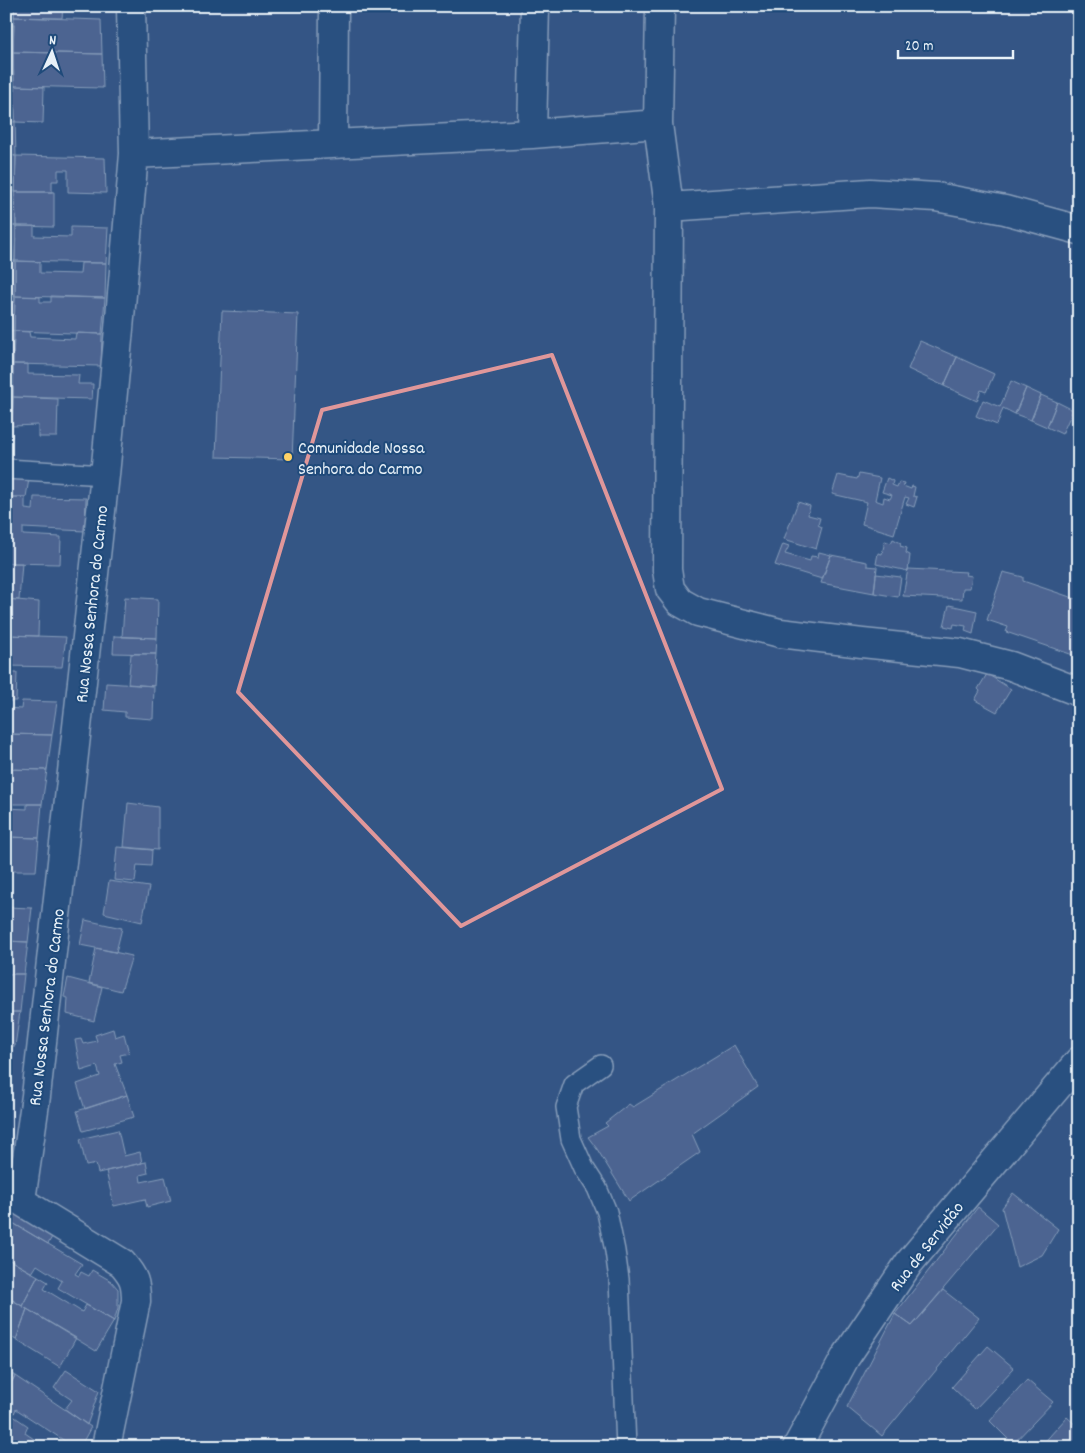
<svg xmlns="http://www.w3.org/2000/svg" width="1085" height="1453" font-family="Dekko,sans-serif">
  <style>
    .building { fill: #6875a0; stroke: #e8f1f8 }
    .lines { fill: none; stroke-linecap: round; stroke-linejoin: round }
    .lane-casing { stroke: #e8f1f8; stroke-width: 22 }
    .street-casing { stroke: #e8f1f8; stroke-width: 31 }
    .secondary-casing { stroke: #e8f1f8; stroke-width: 31 }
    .lane { stroke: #1f4a7a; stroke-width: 19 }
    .street { stroke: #1f4a7a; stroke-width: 28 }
    .secondary { stroke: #1f4a7a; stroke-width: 28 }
    .marked { fill: none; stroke: #e0979a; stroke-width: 4; stroke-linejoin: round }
    .poi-dot { fill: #ffd166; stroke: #1f4a7a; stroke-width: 2 }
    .labels { text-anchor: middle; stroke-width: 4; stroke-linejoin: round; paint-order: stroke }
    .poi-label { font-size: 18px; fill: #e8f1f8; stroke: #1f4a7a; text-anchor: start }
    .street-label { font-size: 18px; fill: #e8f1f8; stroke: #1f4a7a }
  </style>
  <rect width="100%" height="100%" fill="#345685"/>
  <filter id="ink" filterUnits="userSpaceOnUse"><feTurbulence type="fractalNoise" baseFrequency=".02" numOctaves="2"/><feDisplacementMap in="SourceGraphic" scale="10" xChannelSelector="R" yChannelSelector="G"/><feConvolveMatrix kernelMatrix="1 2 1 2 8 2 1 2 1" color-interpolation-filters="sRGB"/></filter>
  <g filter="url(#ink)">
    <path class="building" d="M 6,6 L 14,6 L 14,17 L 6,17 Z
      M 14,6 L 63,6 L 62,18 L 14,17 Z
      M 14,17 L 101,20 L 102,54 L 13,52 Z
      M 6,25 L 14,25 L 13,52 L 6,52 Z
      M 6,52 L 13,52 L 14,86 L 6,86 Z
      M 13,52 L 102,54 L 103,88 L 14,86 Z
      M 6,86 L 14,86 L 15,122 L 6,121 Z
      M 14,86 L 44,87 L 43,123 L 15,122 Z
      M 6,121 L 15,122 L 16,156 L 6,155 Z
      M 6,155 L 16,156 L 15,191 L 6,191 Z
      M 16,156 L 105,158 L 106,193 L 68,192 L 68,170 L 58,170 L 58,181 L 52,181 L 52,192 L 15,192 Z
      M 6,191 L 15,191 L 16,226 L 6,226 Z
      M 15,192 L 54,192 L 54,227 L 16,226 Z
      M 6,226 L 16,226 L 15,261 L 6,261 Z
      M 16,226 L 34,226 L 34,236 L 71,237 L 71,227 L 108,228 L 106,263 L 15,261 Z
      M 6,261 L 15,261 L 15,296 L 6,296 Z
      M 15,261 L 40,262 L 40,273 L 80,274 L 81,263 L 106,263 L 105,298 L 15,296 Z
      M 6,296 L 15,296 L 14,331 L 6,331 Z
      M 15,296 L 40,297 L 40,302 L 51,302 L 51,296 L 105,298 L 102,334 L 14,331 Z
      M 222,311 L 298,314 L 292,459 L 216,457 Z
      M 6,331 L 14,331 L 13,364 L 6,364 Z
      M 14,331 L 29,332 L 30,337 L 75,339 L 76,333 L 102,334 L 101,366 L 13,364 Z
      M 920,341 L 957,357 L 944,386 L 908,369 Z
      M 957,357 L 994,374 L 986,392 L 981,390 L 977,401 L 944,386 Z
      M 6,364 L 13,364 L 13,397 L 6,397 Z
      M 13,364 L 28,364 L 28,374 L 79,375 L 78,384 L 93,384 L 92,399 L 13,397 Z
      M 1011,381 L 1026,388 L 1015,414 L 1003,408 L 997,425 L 976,416 L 983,400 L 1000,407 Z
      M 1026,388 L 1041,395 L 1031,420 L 1015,414 Z
      M 1041,395 L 1057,402 L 1047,427 L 1031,420 Z
      M 6,397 L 13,397 L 12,438 L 6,438 Z
      M 13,397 L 58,399 L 57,437 L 38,437 L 38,425 L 12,426 Z
      M 1057,402 L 1073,410 L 1062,434 L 1047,427 Z
      M 859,474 L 880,478 L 875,500 L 883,503 L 884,497 L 890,499 L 892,495 L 882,492 L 887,478 L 893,481 L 892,485 L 897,487 L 899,482 L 904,483 L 903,486 L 911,489 L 912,486 L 915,487 L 913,496 L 917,497 L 914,507 L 906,504 L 909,498 L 905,497 L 894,534 L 862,524 L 867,502 L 832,494 L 838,475 L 857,479 Z
      M 6,477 L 29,479 L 26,497 L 6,497 Z
      M 6,497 L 25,497 L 25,509 L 33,510 L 34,497 L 86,498 L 85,531 L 23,528 L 23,535 L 61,537 L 60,564 L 6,563 Z
      M 798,502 L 810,506 L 808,515 L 820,518 L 818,525 L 822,527 L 816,549 L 784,539 Z
      M 893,539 L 901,543 L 900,546 L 907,548 L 906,553 L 910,555 L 908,571 L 876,564 L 878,553 L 882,554 L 885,541 L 891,543 Z
      M 783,544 L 789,546 L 785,554 L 810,561 L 811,556 L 818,557 L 819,552 L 831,555 L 822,579 L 775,565 Z
      M 831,555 L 867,562 L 867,566 L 877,567 L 874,593 L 821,583 Z
      M 6,563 L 22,563 L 19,600 L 6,599 Z
      M 908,569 L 967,572 L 966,575 L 972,576 L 970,588 L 963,588 L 962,599 L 903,596 Z
      M 1003,572 L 1023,577 L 1023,581 L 1079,600 L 1079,657 L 1006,632 L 1008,627 L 987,620 Z
      M 876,574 L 901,577 L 898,597 L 874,593 Z
      M 125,597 L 158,599 L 157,638 L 122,637 Z
      M 6,599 L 39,602 L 38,636 L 9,635 L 9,628 L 6,628 Z
      M 949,605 L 977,611 L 973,634 L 965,631 L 966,626 L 954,624 L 953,628 L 944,626 Z
      M 6,635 L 66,637 L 62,667 L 6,666 Z
      M 114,636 L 157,638 L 156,654 L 113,653 Z
      M 131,654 L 156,654 L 154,686 L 128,684 Z
      M 6,673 L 17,673 L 16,701 L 6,701 Z
      M 987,674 L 1011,689 L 997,712 L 975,700 L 980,691 L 978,689 Z
      M 106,683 L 154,686 L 153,719 L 125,717 L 125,712 L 104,710 Z
      M 22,701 L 57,702 L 52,735 L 6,734 L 6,708 L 21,709 Z
      M 6,734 L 52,735 L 47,770 L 6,769 Z
      M 6,769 L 47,770 L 42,804 L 6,804 Z
      M 128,803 L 158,807 L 158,850 L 124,847 Z
      M 27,804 L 42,804 L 39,838 L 6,837 L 6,808 L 27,809 Z
      M 7,837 L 39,838 L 36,871 L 6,871 Z
      M 117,847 L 152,850 L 151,866 L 137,865 L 135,882 L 114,880 Z
      M 109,881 L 149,887 L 142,922 L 104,913 Z
      M 6,907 L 32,908 L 28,942 L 6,941 Z
      M 85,920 L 122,928 L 116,952 L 80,945 Z
      M 6,941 L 28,942 L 24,974 L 6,974 Z
      M 96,948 L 132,956 L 121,991 L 89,983 Z
      M 6,974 L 24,974 L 20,1012 L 6,1012 Z
      M 68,978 L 102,987 L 94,1021 L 67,1014 L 68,998 L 64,997 Z
      M 6,1012 L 20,1012 L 15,1046 L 6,1046 Z
      M 113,1029 L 115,1037 L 124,1034 L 129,1053 L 120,1055 L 122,1062 L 115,1064 L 127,1095 L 85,1109 L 77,1084 L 100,1076 L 97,1066 L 81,1071 L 75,1040 L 81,1039 L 83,1044 L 97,1041 L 95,1035 Z
      M 734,1045 L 758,1087 L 692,1134 L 700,1152 L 629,1201 L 597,1149 L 588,1137 L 608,1126 L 605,1123 L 629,1104 L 633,1107 Z
      M 127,1095 L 134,1117 L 83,1131 L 77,1111 Z
      M 118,1130 L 124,1156 L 140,1152 L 142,1163 L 98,1173 L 96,1164 L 86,1166 L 80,1139 Z
      M 146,1162 L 148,1173 L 140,1175 L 141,1182 L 165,1177 L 171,1201 L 147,1207 L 145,1199 L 114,1206 L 106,1171 Z
      M 1013,1193 L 1058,1229 L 1042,1255 L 1017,1267 L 1002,1208 Z
      M 12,1204 L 56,1230 L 48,1244 L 6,1219 L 6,1214 Z
      M 978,1207 L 998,1224 L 912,1326 L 895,1314 Z
      M 6,1219 L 82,1264 L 75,1274 L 79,1276 L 81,1272 L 89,1276 L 92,1270 L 111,1281 L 118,1289 L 118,1308 L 114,1321 L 58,1288 L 62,1281 L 37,1265 L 32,1273 L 6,1258 Z
      M 6,1258 L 38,1276 L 22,1306 L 6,1296 Z
      M 38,1276 L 48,1282 L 44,1289 L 82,1312 L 86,1305 L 114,1321 L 96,1351 L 22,1306 Z
      M 943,1290 L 979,1318 L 882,1436 L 847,1407 L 895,1314 L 912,1326 Z
      M 6,1296 L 27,1309 L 16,1340 L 6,1334 Z
      M 27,1309 L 76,1338 L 60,1367 L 16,1340 Z
      M 988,1346 L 1014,1368 L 975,1409 L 952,1387 Z
      M 6,1370 L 15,1376 L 6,1392 Z
      M 66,1370 L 99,1391 L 87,1425 L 65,1409 L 72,1400 L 54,1388 Z
      M 15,1376 L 91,1427 L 80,1447 L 74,1447 L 16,1409 L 13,1416 L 6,1411 L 6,1392 Z
      M 1027,1380 L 1053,1402 L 1013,1444 L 990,1421 Z
      M 6,1411 L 28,1426 L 25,1433 L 46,1447 L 6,1447 Z
      M 1067,1417 L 1079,1428 L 1079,1447 L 1040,1447 Z"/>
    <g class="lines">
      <g class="lane-casing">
        <path id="lane" d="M 6,469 L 105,475
          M 601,1065 L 574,1084 L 566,1107 L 571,1139 L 584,1168 L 597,1188 L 607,1212 L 615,1251 L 619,1279 L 626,1447"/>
      </g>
      <g class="street-casing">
        <path id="street" d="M 658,124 L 660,6
          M 532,134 L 535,6
          M 333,144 L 334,6
          M 134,154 L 532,134 L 658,124 L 669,207 L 667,570 L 670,589 L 680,602 L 698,612 L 780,633 L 862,643 L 960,653 L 1011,666 L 1079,692
          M 669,207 L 870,193 L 936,197 L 1005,210 L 1079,230
          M 6,1192 L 122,1263 C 134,1277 136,1282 136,1301 L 106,1447
          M 21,1200 L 36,1096 L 105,475 L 119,329 L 134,154 L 131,6"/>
      </g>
      <g class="secondary-casing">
        <path id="secondary" d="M 797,1447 L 845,1358 L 909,1263 L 1079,1061"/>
      </g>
      <use href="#lane" class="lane"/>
      <use href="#street" class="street"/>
      <use href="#secondary" class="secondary"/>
    </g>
  </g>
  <path d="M0 0H1085V1453H0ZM 552,355 L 722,789 L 461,926 L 238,692 L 322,410 Z" fill="#345685" fill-opacity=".55" fill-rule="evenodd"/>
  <path class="marked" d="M 552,355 L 722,789 L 461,926 L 238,692 L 322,410 Z"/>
  <circle class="poi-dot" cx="288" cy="457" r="5"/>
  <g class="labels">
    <g class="poi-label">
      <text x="298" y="453">Comunidade Nossa<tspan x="298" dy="21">Senhora do Carmo</tspan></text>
    </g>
    <g class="street-label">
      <text transform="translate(91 604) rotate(-84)" y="6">Rua Nossa Senhora do Carmo</text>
      <text transform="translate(46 1007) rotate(-83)" y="6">Rua Nossa Senhora do Carmo</text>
      <text transform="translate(926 1246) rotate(-52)" y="6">Rua de Servidão</text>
    </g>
  </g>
  <rect width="1085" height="1453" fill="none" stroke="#1f4a7a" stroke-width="25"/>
  <rect x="12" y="12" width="1060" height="1428" fill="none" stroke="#e8f1f8" stroke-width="2" filter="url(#ink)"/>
  <g transform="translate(52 52) rotate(3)" stroke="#1f4a7a" stroke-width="4" paint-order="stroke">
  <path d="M0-4L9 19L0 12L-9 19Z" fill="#e8f1f8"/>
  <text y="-8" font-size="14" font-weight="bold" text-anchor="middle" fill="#e8f1f8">N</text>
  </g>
  <path d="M898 50v8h115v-8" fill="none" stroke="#e8f1f8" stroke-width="2.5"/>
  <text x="905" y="50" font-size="15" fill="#e8f1f8" stroke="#1f4a7a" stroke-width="4" paint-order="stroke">20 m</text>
</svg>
